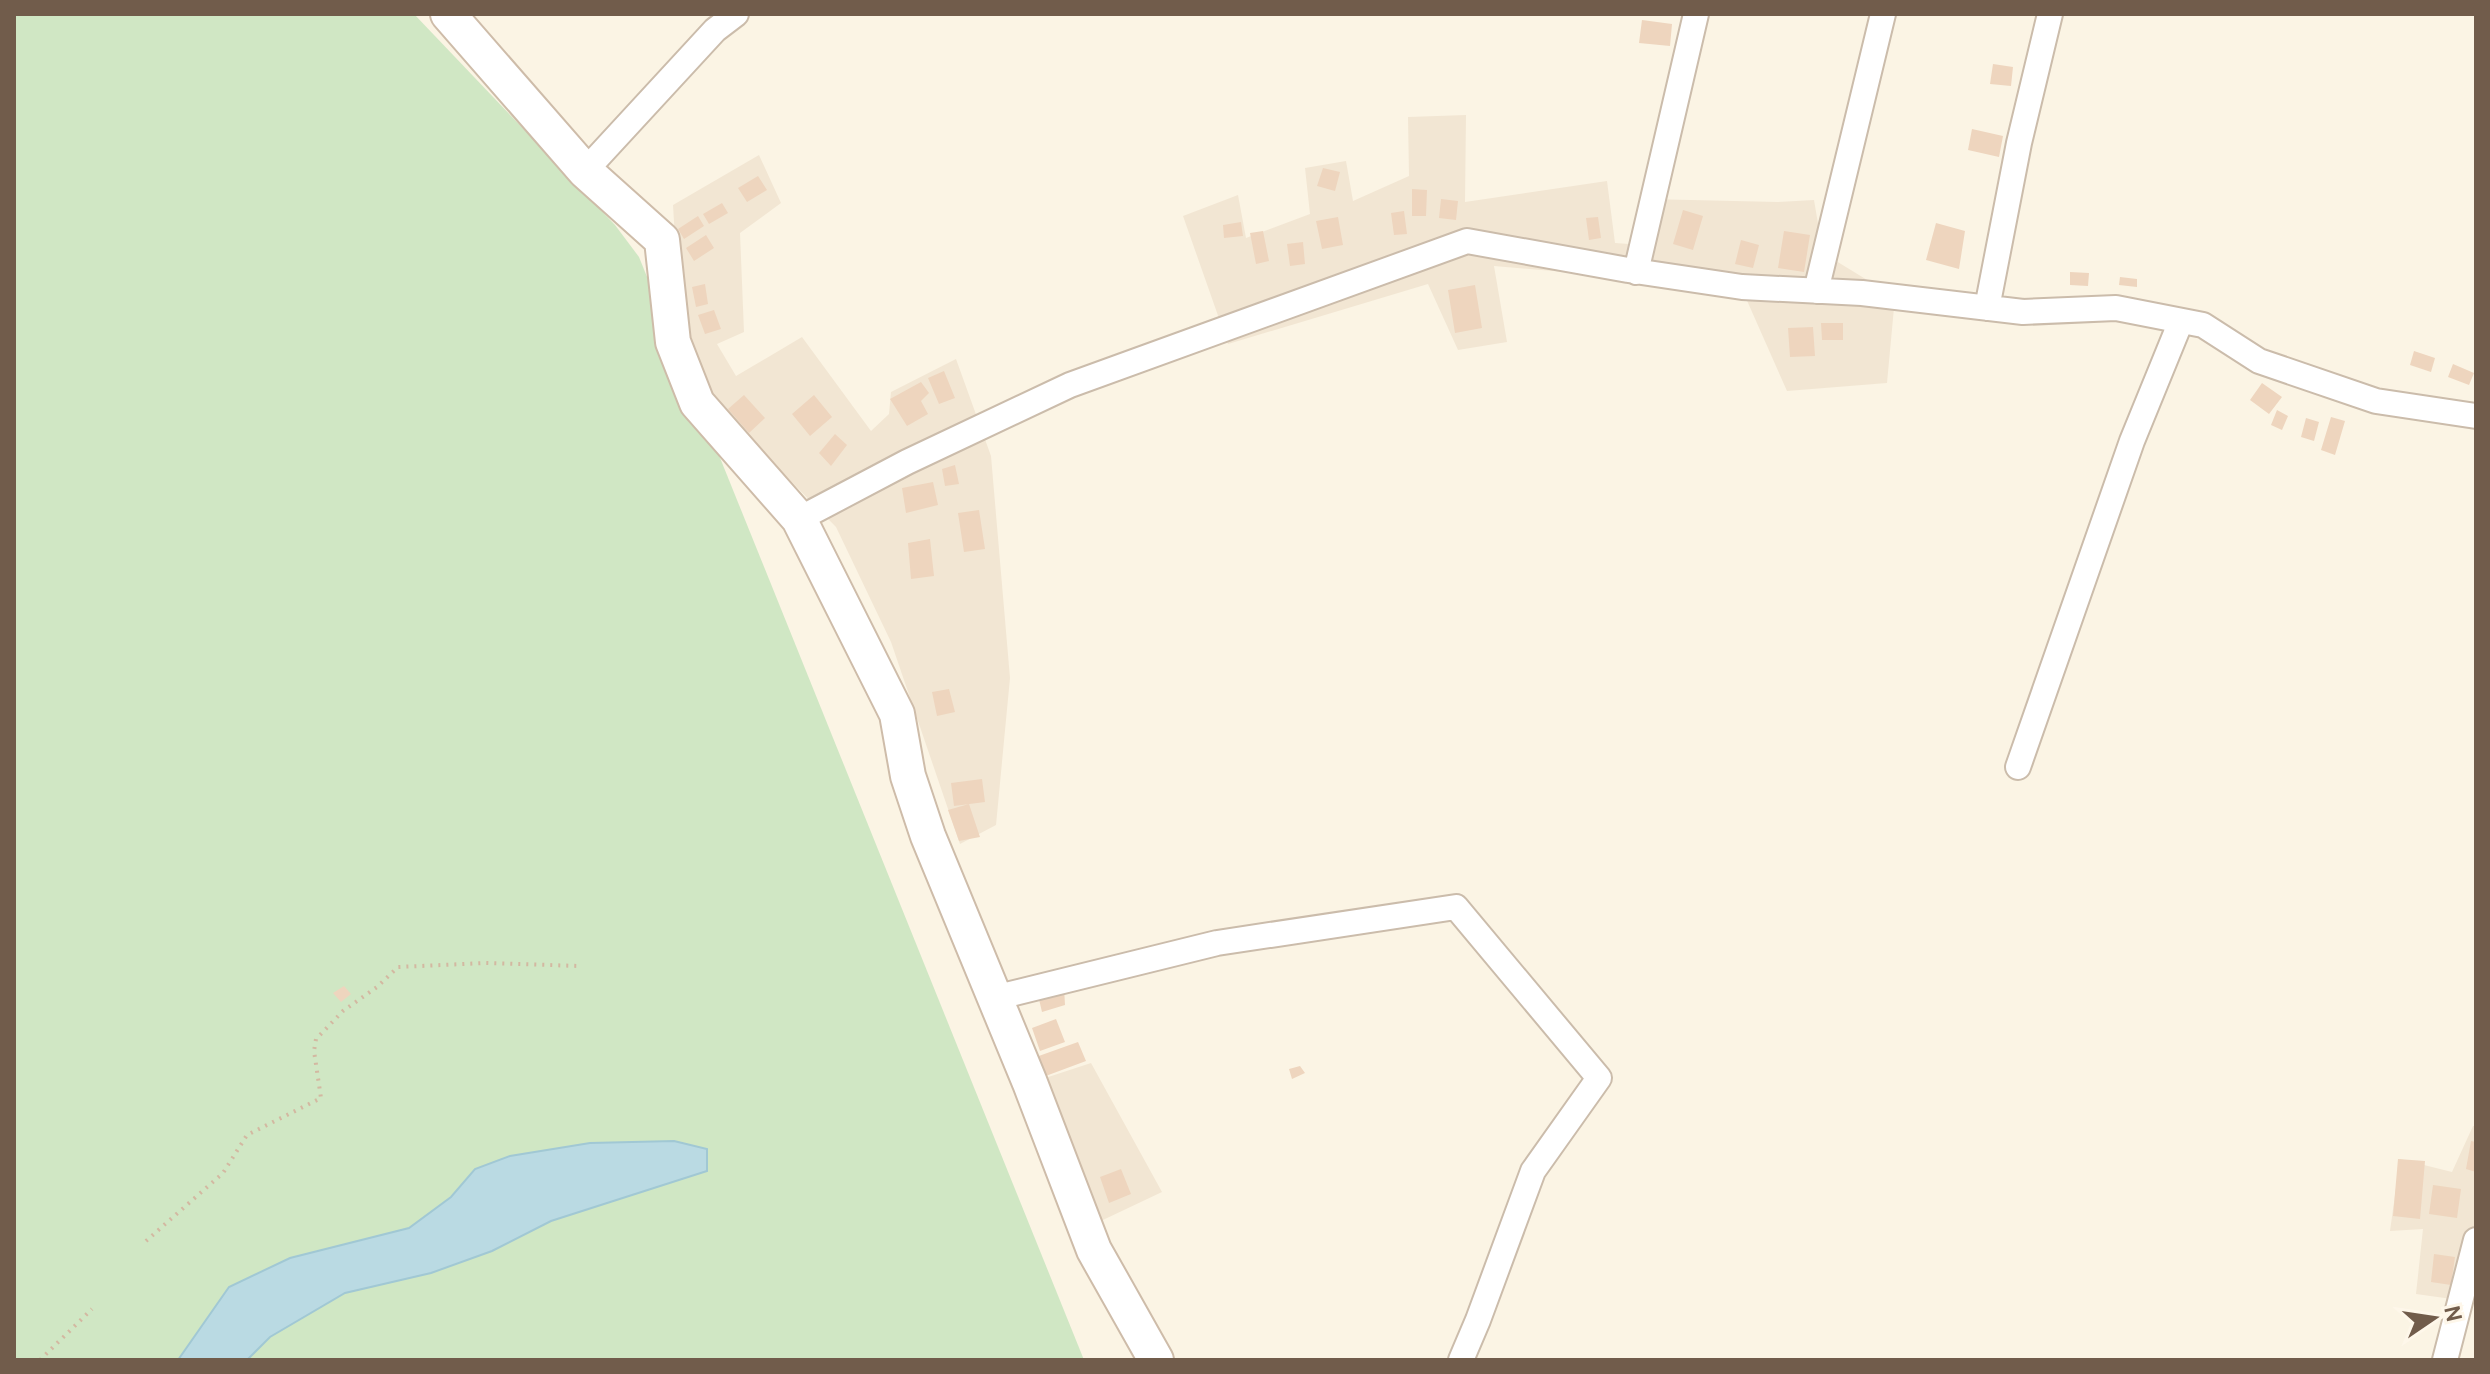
<svg xmlns="http://www.w3.org/2000/svg" width="2490" height="1374" font-family="Cabin,sans-serif">
  <style>
    .residential { fill: #f2e6d3 }
    .green { fill: #d0e7c4 }
    .water { fill: #badae3; stroke: #a1c8d4; stroke-width: 2 }
    .building { fill: #eed5be }
    .lines { fill: none; stroke-linecap: round; stroke-linejoin: round }
    .street-casing { stroke: #cbbcab; stroke-width: 28 }
    .secondary-casing { stroke: #cebca9; stroke-width: 38 }
    .path { stroke: #d3b8a1; stroke-width: 4; stroke-dasharray: 2 6; stroke-linecap: butt }
    .street { stroke: #fff; stroke-width: 24 }
    .secondary { stroke: #fff; stroke-width: 34 }
  </style>
  <rect width="100%" height="100%" fill="#fbf4e4"/>
  <path class="residential" d="M 1466,115 L 1465,202 L 1607,181 L 1615,243 L 1643,245 L 1647,199 L 1778,202 L 1814,200 L 1823,253 L 1895,297 L 1887,383 L 1787,391 L 1741,287 L 1494,266 L 1507,342 L 1458,350 L 1428,284 L 1228,344 L 1183,216 L 1238,195 L 1246,238 L 1310,214 L 1305,168 L 1346,161 L 1353,201 L 1409,176 L 1408,117 Z
    M 759,155 L 781,203 L 740,233 L 744,332 L 717,344 L 736,376 L 802,337 L 871,431 L 889,414 L 891,392 L 956,359 L 991,456 L 1010,678 L 996,825 L 960,844 L 891,642 L 836,527 L 706,395 L 681,338 L 673,205 Z
    M 1091,1063 L 1162,1192 L 1086,1228 L 1030,1083 Z
    M 2473,1126 L 2476,1126 L 2476,1220 L 2459,1300 L 2416,1294 L 2423,1229 L 2390,1231 L 2400,1159 L 2452,1172 Z"/>
  <path class="green" d="M 14,14 L 414,14 L 615,225 L 639,257 L 1084,1360 L 14,1360 Z"/>
  <path class="water" d="M 674,1141 L 707,1149 L 707,1171 L 551,1221 L 492,1251 L 431,1273 L 345,1293 L 270,1337 L 247,1360 L 178,1360 L 229,1287 L 290,1258 L 409,1228 L 451,1197 L 475,1169 L 510,1156 L 590,1143 Z"/>
  <path class="building" d="M 1642,20 L 1672,24 L 1670,46 L 1639,43 Z
    M 1993,64 L 2013,67 L 2011,86 L 1990,84 Z
    M 1972,129 L 2003,136 L 1999,157 L 1968,150 Z
    M 1323,168 L 1340,172 L 1335,191 L 1317,186 Z
    M 758,176 L 767,190 L 747,202 L 738,188 Z
    M 1412,189 L 1427,190 L 1426,216 L 1412,216 Z
    M 1441,199 L 1458,201 L 1456,220 L 1439,218 Z
    M 722,203 L 728,213 L 709,224 L 703,214 Z
    M 1683,210 L 1703,216 L 1693,250 L 1673,244 Z
    M 1404,211 L 1407,234 L 1394,235 L 1391,213 Z
    M 698,216 L 704,226 L 684,239 L 678,229 Z
    M 1338,217 L 1343,245 L 1322,249 L 1316,221 Z
    M 1598,217 L 1601,238 L 1589,240 L 1586,218 Z
    M 1241,222 L 1243,236 L 1224,238 L 1223,225 Z
    M 1936,223 L 1965,231 L 1959,269 L 1926,260 Z
    M 1263,231 L 1269,261 L 1256,264 L 1250,233 Z
    M 1784,231 L 1810,235 L 1804,272 L 1778,268 Z
    M 706,235 L 714,248 L 694,261 L 686,248 Z
    M 1741,240 L 1759,245 L 1753,268 L 1735,264 Z
    M 1303,242 L 1305,264 L 1290,266 L 1287,244 Z
    M 2070,272 L 2089,273 L 2088,286 L 2070,285 Z
    M 2120,277 L 2137,279 L 2137,287 L 2119,285 Z
    M 705,284 L 708,304 L 696,307 L 692,287 Z
    M 1475,285 L 1482,328 L 1455,333 L 1448,290 Z
    M 714,310 L 721,329 L 705,334 L 698,315 Z
    M 1821,323 L 1843,323 L 1843,340 L 1822,340 Z
    M 1813,327 L 1815,356 L 1790,357 L 1788,328 Z
    M 2414,351 L 2435,358 L 2431,372 L 2410,365 Z
    M 2453,364 L 2474,373 L 2469,385 L 2448,377 Z
    M 944,371 L 955,398 L 939,404 L 928,378 Z
    M 921,382 L 929,393 L 921,401 L 928,414 L 907,426 L 890,399 Z
    M 2262,383 L 2282,397 L 2269,414 L 2250,400 Z
    M 744,395 L 765,418 L 749,433 L 728,409 Z
    M 814,395 L 832,417 L 810,436 L 792,414 Z
    M 2277,410 L 2288,416 L 2282,430 L 2271,425 Z
    M 2331,417 L 2345,421 L 2335,455 L 2321,450 Z
    M 2306,418 L 2319,422 L 2314,441 L 2301,437 Z
    M 835,434 L 847,445 L 831,466 L 819,453 Z
    M 955,465 L 959,484 L 945,486 L 942,469 Z
    M 933,482 L 938,505 L 906,513 L 902,488 Z
    M 979,510 L 985,549 L 964,552 L 958,513 Z
    M 930,539 L 934,576 L 911,579 L 908,543 Z
    M 949,689 L 955,712 L 937,716 L 932,692 Z
    M 982,779 L 985,802 L 954,806 L 951,783 Z
    M 969,804 L 980,837 L 959,841 L 948,810 Z
    M 344,986 L 351,994 L 341,1002 L 333,993 Z
    M 1064,987 L 1065,1005 L 1042,1012 L 1038,995 Z
    M 1056,1019 L 1065,1042 L 1040,1051 L 1032,1028 Z
    M 1078,1042 L 1086,1061 L 1043,1077 L 1036,1057 Z
    M 1300,1066 L 1305,1073 L 1292,1079 L 1289,1069 Z
    M 2471,1141 L 2476,1142 L 2476,1172 L 2466,1169 Z
    M 2398,1159 L 2425,1161 L 2420,1219 L 2393,1216 Z
    M 1121,1169 L 1131,1194 L 1109,1203 L 1100,1177 Z
    M 2433,1185 L 2461,1189 L 2457,1218 L 2429,1214 Z
    M 2434,1254 L 2455,1257 L 2451,1285 L 2431,1282 Z"/>
  <g class="lines">
    <g class="street-casing">
      <path id="street" d="M 585,171 L 715,30 L 736,14
        M 1636,272 L 1696,14
        M 1816,291 L 1883,14
        M 1987,308 L 2019,143 L 2050,14
        M 799,519 L 907,462 L 1070,385 L 1467,241 L 1628,270 L 1742,287 L 1862,293 L 2023,312 L 2116,308 L 2203,325 L 2259,361 L 2376,401 L 2476,416
        M 2018,767 L 2132,441 L 2181,321
        M 994,998 L 1217,943 L 1456,907 L 1599,1078 L 1533,1171 L 1478,1320 L 1461,1360
        M 2445,1360 L 2476,1240"/>
    </g>
    <g class="secondary-casing">
      <path id="secondary" d="M 448,14 L 585,171 L 662,240 L 673,342 L 697,403 L 799,519 L 897,714 L 908,776 L 928,836 L 1030,1083 L 1094,1250 L 1156,1360"/>
    </g>
    <path class="path" d="M 146,1241 L 223,1173 L 247,1135 L 321,1098 L 314,1051 L 316,1039 L 343,1011 L 377,987 L 398,967 L 485,963 L 580,966
      M 40,1360 L 92,1309"/>
    <use href="#street" class="street"/>
    <use href="#secondary" class="secondary"/>
  </g>
  <rect width="2490" height="1374" fill="none" stroke="#715c4b" stroke-width="32"/>
  <g transform="translate(2434 1318) rotate(77)" stroke="#fef7ea" stroke-width="6" paint-order="stroke">
  <path d="M0-6L14 30L0 20L-14 30Z" fill="#715c4b"/>
  <text y="-12" font-size="22" font-weight="bold" text-anchor="middle" fill="#715c4b">N</text>
  </g>
</svg>
